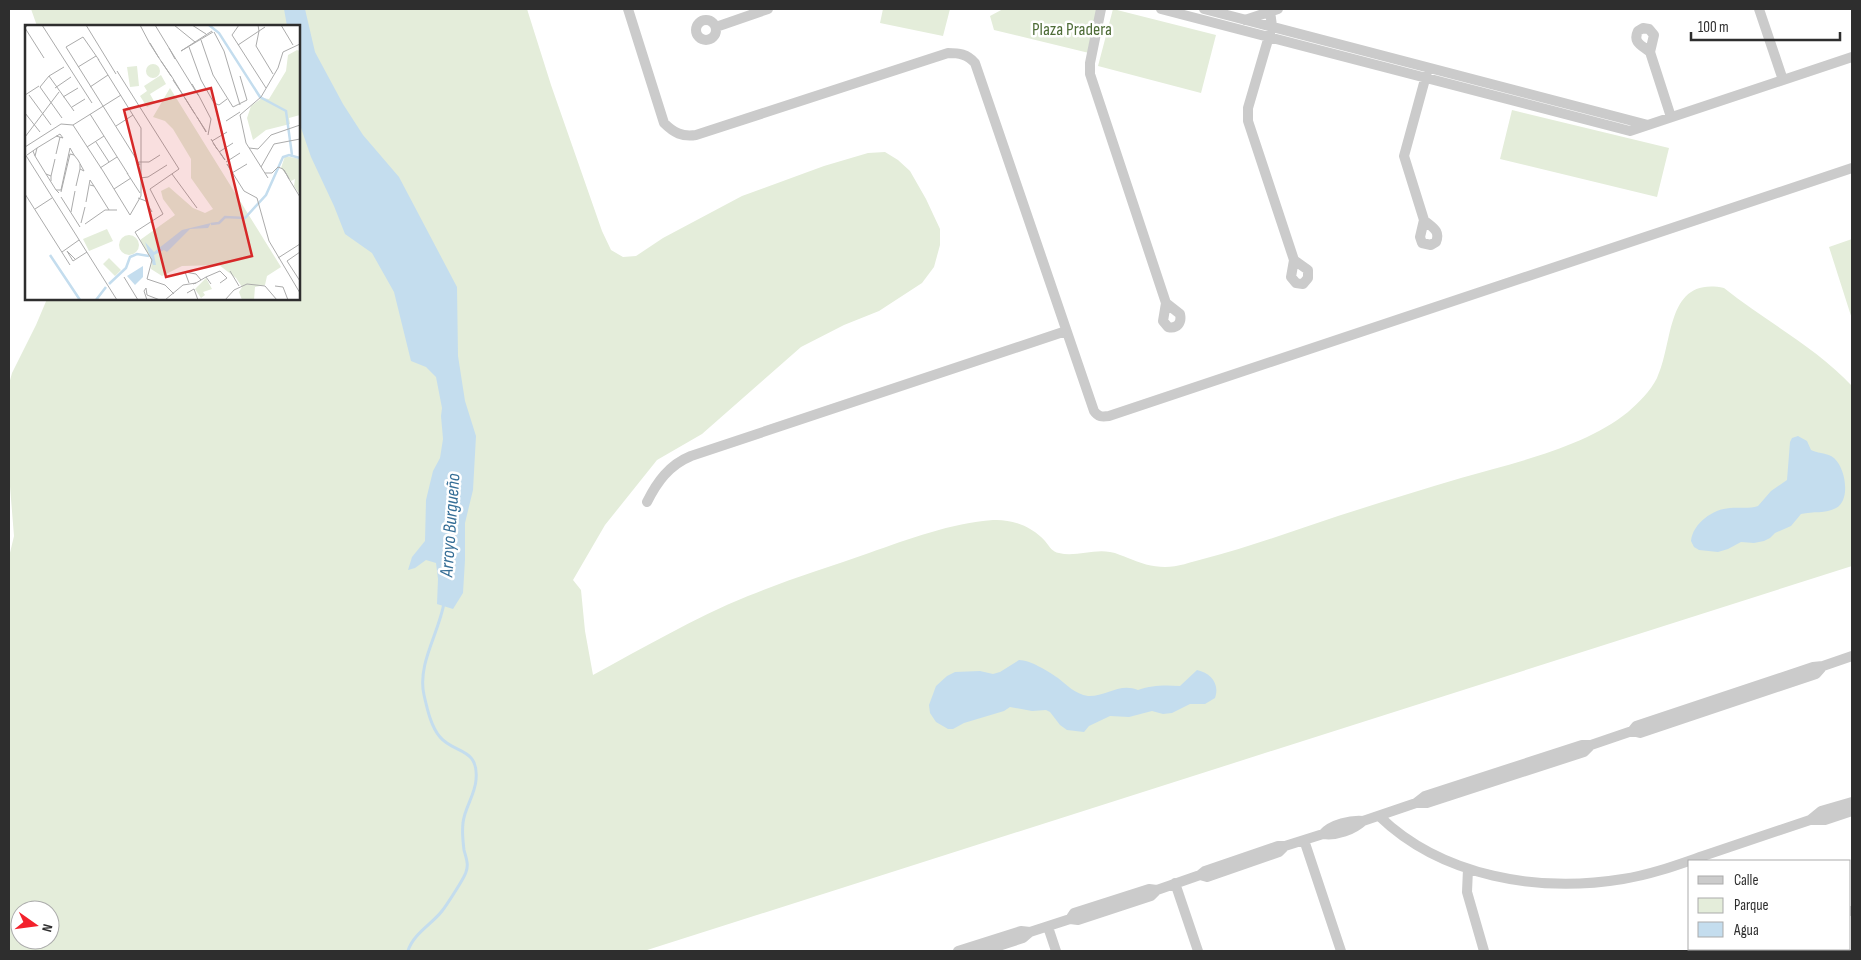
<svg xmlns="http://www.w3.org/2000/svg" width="1861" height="960" font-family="'Sofia Sans Condensed',sans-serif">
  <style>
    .green { fill: #e4edda; fill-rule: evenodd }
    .water { fill: #c4ddee }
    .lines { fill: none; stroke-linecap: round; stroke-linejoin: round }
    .stream { stroke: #c4ddee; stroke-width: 3 }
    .minor { stroke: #cbcbcb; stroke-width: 10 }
    .labels { text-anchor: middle; stroke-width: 5; stroke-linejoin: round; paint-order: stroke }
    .park-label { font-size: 18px; fill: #4f6d38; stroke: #fff }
    .water-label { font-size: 19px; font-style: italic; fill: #356e96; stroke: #fff }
    .inset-river { fill: none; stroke: #c4ddee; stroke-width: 2.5 }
    .inset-road { fill: none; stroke: #ababab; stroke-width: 1 }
    .view { fill: #d62828; fill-opacity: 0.15; stroke: #d62828; stroke-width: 2.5 }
    .inset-edge { fill: none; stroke: #2e2e2e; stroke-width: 2.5 }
  </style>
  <rect width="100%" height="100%" fill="#fff"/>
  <path class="green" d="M 31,9 L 527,9 L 551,85 L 602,231 L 611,250 L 623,257 L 636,256 L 663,238 L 742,196 L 824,166 L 868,153 L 885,152 L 898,160 L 910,171 L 926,199 L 940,229 L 940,245 L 934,267 L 922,283 L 879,311 L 844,325 L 801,347 L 702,434 L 657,460 L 605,525 L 573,580 L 581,590 L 585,631 L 593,675 C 643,648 694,618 748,596 C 787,580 829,567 869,553 C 909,539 951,523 993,520 C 1013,519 1032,527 1045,541 C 1050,547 1052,552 1059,553 C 1075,557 1093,549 1110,552 C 1117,553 1122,556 1128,558 C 1140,563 1152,567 1165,567 C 1178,567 1191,562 1203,559 C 1249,547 1293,531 1338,516 C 1379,503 1420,490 1461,478 C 1514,463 1585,447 1628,412 C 1639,402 1650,392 1657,378 C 1674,343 1665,276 1724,288 C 1766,322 1815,346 1852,386 L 1852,566 L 644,951 L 9,951 L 9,557 L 14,536 L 9,474 L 9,384 L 12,373 L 36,325 L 47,299 L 299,299 L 299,26 L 37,26 ZM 20,910 L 50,910 L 50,940 L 20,940 Z
    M 883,9 L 950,9 L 943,36 L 880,23 Z
    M 1003,9 L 1098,9 L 1089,53 L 994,30 L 990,16 Z
    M 1113,9 L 1216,35 L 1201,93 L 1098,66 Z
    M 1512,110 L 1669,148 L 1657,197 L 1500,159 Z
    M 1852,239 L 1852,319 L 1829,247 Z"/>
  <path class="water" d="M 284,9 L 305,9 L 315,52 L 343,104 L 363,135 L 399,177 L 457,287 L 458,356 L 465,401 L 476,436 L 473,490 L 465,523 L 465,560 L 463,593 L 453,609 L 437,604 L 438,579 L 436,563 L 426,560 L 415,568 L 408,570 L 412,557 L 425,541 L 426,500 L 433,471 L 440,458 L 443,439 L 441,416 L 442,408 L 436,377 L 426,367 L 411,361 L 394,292 L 372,253 L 345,234 L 334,206 L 311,157 L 299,122 L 299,26 L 287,26 Z
    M 1798,436 L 1807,441 L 1811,450 C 1817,453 1825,453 1831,456 C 1845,463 1852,500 1836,508 C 1826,514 1813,511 1801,514 L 1791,526 L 1775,533 L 1770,538 L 1764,541 L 1754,543 L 1741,542 L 1728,549 L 1718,552 L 1699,550 L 1694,547 L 1691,541 C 1693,523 1713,509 1730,508 C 1740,507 1749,509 1758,506 L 1771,491 L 1787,480 L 1790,442 L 1792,438 Z
    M 1019,660 C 1030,660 1048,671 1058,678 C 1067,685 1075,694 1088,696 C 1105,697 1120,682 1138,690 C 1153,685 1164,685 1180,686 L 1197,670 C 1211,673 1220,684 1215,698 L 1205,704 L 1190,704 L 1172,713 L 1163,714 L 1152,711 L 1129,717 L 1110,716 L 1089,726 L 1084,732 L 1067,730 L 1060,725 L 1050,712 L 1046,710 L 1032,711 L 1010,707 L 1004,711 L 964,723 L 953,729 L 948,729 L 936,722 L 930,713 L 929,705 L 936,686 L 947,676 L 955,672 L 980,671 L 993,674 L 1000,672 Z"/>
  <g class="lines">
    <path class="stream" d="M 408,951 C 413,934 432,924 442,911 C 446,906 465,877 466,872 C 469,864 466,858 464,850 C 463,842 462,831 463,823 C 464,809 475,795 476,780 C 479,747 454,754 440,737 C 431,727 427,708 424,695 C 417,664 439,633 444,603"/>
    <path class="minor" d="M 628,9 L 664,123 C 674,133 682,137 696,135 L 948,53 C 959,53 967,54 975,63 L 1094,411 C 1098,417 1102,417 1109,416 L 1852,168
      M 1101,9 L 1090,63 L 1090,74 L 1166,303 L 1163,321 L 1168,327 C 1177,329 1182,323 1180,314 L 1166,303
      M 1161,9 L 1630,131 L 1852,57
      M 1204,9 L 1648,125
      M 1759,9 L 1783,80
      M 1270,11 L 1272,26 L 1248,108 L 1248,121 L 1294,260 L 1291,277 L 1296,283 L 1303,284 L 1308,278 L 1308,270 L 1294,260
      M 1245,20 L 1278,9
      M696 30a10 10 0 1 1 20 0a10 10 0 1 1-20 0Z
      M 716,27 L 768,9
      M 1650,52 C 1643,46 1632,43 1638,31 L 1643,28 L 1649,29 L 1654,35 L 1650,52 L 1671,117
      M 1424,220 C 1431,227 1441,230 1436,242 L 1431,245 L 1422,243 L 1420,237 L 1424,220 L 1404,156 L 1427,72
      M 647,502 C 657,482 669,465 691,456 L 1066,331
      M 1823,666 L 1816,674 L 1640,733 L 1632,731 L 1636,726 L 1813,667 L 1823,666 L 1852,656
      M 1591,745 L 1584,752 L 1427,803 L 1416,803 L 1425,796 L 1582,745 L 1591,745 L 1632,731
      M 1852,802 L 1821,811 L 1810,820 L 1825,820 L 1852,811
      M 1379,816 C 1442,877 1539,893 1623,879 C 1650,875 1677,865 1703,856 C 1739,844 1775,832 1810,820
      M 1363,821 C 1353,830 1337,836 1323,834 C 1332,824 1351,820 1363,821 L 1416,803
      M 1304,840 L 1341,951
      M 1285,846 L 1279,852 L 1207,877 L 1200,875 L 1205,871 L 1278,846 L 1285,846 L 1323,834
      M 1468,869 L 1467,892 L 1484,951
      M 1175,883 L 1198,951
      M 1157,890 L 1151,896 L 1078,920 L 1070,919 L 1074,913 L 1149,889 L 1157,890 L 1200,875
      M 1850,911 L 1852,911
      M 1048,927 L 1056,951
      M 1030,932 L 1070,919
      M 958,951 L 1021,931 L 1030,932 L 1023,938 L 983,951
      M 1727,951 L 1735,949"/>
  </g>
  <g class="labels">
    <g class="park-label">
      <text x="1072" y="35">Plaza Pradera</text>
    </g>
    <g class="water-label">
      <text transform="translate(449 525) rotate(-86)" y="7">Arroyo Burgueño</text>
    </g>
  </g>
  <g transform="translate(25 25)">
    <rect width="275" height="275" fill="#fff"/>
    <path d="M 272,25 L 275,26 L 275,90 L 264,93 L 265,99 L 241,105 L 228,115 L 222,93 L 226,81 L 237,73 L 244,74 L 261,46 L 263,30 ZM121 46a7 7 0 1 1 14 0a7 7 0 1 1-14 0ZM 112,41 L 114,61 L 105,62 L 102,42 ZM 136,50 L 141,59 L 125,69 L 130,78 L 122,82 L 115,71 L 122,66 L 119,61 ZM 145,63 L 256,242 L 242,251 L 240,260 L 230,262 L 229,275 L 217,275 L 214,267 L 217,262 L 211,253 L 194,240 L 157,241 L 137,251 L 126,244 L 127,236 L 115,215 L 150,190 L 138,174 L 136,166 L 144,162 L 168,183 L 180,188 L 188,184 L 166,153 L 166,134 L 148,104 L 140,96 L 128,92 ZM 260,131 L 275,134 L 275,170 L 269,161 L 270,154 L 266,156 L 256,143 ZM 82,204 L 88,216 L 64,226 L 58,214 ZM94 220a10 10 0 1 1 20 0a10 10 0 1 1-20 0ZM 84,233 L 96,245 L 90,251 L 78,239 ZM 181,253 L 187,264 L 178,267 L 180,270 L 176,273 L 170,264 Z" fill="#e4edda"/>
    <path d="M 186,198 L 183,203 L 165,204 L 142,227 L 139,225 L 129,230 L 131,240 L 128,240 L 120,217 L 129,227 L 157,205 ZM 118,241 L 118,252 L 110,260 L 102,251 Z" fill="#c4ddee"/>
    <path class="inset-river" d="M 184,0 L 194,8 L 235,72 L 261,86 L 267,130M 186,199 L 194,198 L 200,192 L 220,193 L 241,170 L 258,132 L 264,130 L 275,133M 25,230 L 55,275M 84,259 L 101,243 L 105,232 L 112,229 L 124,231M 71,275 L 81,262"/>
    <path class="inset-road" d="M 3,0 L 0,3 L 19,33M 17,0 L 67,78M 61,0 L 91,49M 115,0 L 125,19 L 134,33 L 125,18M 130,0 L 144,23M 149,0 L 170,17M 167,0 L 181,9M 214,0 L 207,10 L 241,63M 256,0 L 268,20M 240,2 L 234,6 L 231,21 L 248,49M 187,6 L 156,26 L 188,7M 189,7 L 199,26 L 215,80M 176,15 L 188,50 L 208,82 L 222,75 L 215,51M 213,20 L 234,6 L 233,0M 164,22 L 176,55 L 189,78 L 194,80 L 202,74M 134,33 L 146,51 L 147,52 L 136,36M 73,34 L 116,103 L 116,171 L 105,190 L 78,146M 150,34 L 144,23 L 173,70 L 174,71 L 167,59M 74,35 L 58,12 L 41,22 L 115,140M 53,42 L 71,31M 92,46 L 154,144 L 125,164 L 138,189 L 110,207 L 127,235 L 122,254 L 140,260 L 149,269M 24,51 L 39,42M 147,52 L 158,70 L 148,55M 65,62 L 83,50M 30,63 L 46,52M 0,70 L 14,61M 4,70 L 26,100M 158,70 L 168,86 L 170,89 L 160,73M 174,71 L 186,94 L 183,110M 38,72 L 53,63M 47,82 L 60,74M 0,88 L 15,107M 65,89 L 103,149M 170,89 L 181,106 L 181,107 L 172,92M 37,93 L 15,62 L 24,51 L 49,86M 201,96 L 215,87M 48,100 L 78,146M 91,101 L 108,90M 0,112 L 34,67M 186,114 L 192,124 L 193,125 L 188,118M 187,116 L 202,107M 71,117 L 84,137M 0,122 L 36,99 L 48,100 L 96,70M 62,122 L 79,111M 12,123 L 35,109 L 38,113 L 31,111M 224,123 L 233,124 L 246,110 L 275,100M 193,125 L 196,129 L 200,135 L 195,128M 194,127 L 208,118M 0,129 L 92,275M 31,129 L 35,112M 2,130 L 12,123 L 10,131 L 8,126M 49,130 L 53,135 L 59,146 L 55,144 L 55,139M 10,131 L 21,149M 114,137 L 124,137 L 135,130M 201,137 L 215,128M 236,142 L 249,119 L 275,114M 75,143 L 92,132M 206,146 L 202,139 L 219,166 L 232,173 L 244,216 L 275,268M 102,148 L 115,168M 207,148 L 222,139M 240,148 L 247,148 L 253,142 L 258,144 L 262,150 L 264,154 L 259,145M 147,149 L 172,183M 26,151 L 30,134M 115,153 L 123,152 L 142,140M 243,153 L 221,118 L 215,90 L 236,72 L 253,43 L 258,27 L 275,19M 264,154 L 275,172M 26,156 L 26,151 L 21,149 L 31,165M 51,161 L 55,144M 69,161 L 84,185M 89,164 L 106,153M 34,168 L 31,165 L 36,165 L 45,123 L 49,130 L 45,129 L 36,167M 0,169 L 45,240M 36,172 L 55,202M 113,173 L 121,176 L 127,187M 61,177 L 65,155 L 69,161 L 65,160M 10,184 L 27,173M 46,187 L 50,166M 56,198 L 60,182M 60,199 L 80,185 L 92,185M 37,227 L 54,215M 275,227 L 262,236 L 275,256M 253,233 L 275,219M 50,234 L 42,226 L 48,236 L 62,227M 205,246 L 214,261M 99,252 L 113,275M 181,252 L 195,246 L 202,253 L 195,258M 164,258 L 160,247 L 171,249 L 176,255M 171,258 L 181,252 L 186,259M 250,261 L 258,262 L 263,275M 162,268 L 169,264 L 173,275M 122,275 L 119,266 L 121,263 L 122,270 L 135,275M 140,275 L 158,260 L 171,258 L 168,259M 200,275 L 209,265 L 222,259 L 240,261 L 252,275"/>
    <path class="view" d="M 186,63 L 227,231 L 141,252 L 99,85 Z"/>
    <rect width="275" height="275" class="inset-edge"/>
  </g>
  <rect width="1861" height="960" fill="none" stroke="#2e2e2e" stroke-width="20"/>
  <rect x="1688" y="860" width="162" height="90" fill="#ffffff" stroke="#ababab"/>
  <rect x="1698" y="876" width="25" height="8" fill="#cbcbcb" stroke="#ababab"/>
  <text x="1734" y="885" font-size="15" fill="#2e2e2e">Calle</text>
  <rect x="1698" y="898" width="25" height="15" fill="#e4edda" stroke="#ababab"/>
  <text x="1734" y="910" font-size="15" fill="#2e2e2e">Parque</text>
  <rect x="1698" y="922" width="25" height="15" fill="#c4ddee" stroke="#ababab"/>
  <text x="1734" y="935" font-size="15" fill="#2e2e2e">Agua</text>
  <g transform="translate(35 925) rotate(104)"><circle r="24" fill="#ffffff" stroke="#ababab"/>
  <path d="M0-4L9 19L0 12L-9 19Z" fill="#f3212c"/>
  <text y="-8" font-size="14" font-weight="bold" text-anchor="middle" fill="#2e2e2e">N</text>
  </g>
  <path d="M1691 32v8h149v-8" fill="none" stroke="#2e2e2e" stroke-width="2.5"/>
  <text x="1698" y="32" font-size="15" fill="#2e2e2e" stroke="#ffffff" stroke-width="4" paint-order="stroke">100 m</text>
</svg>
